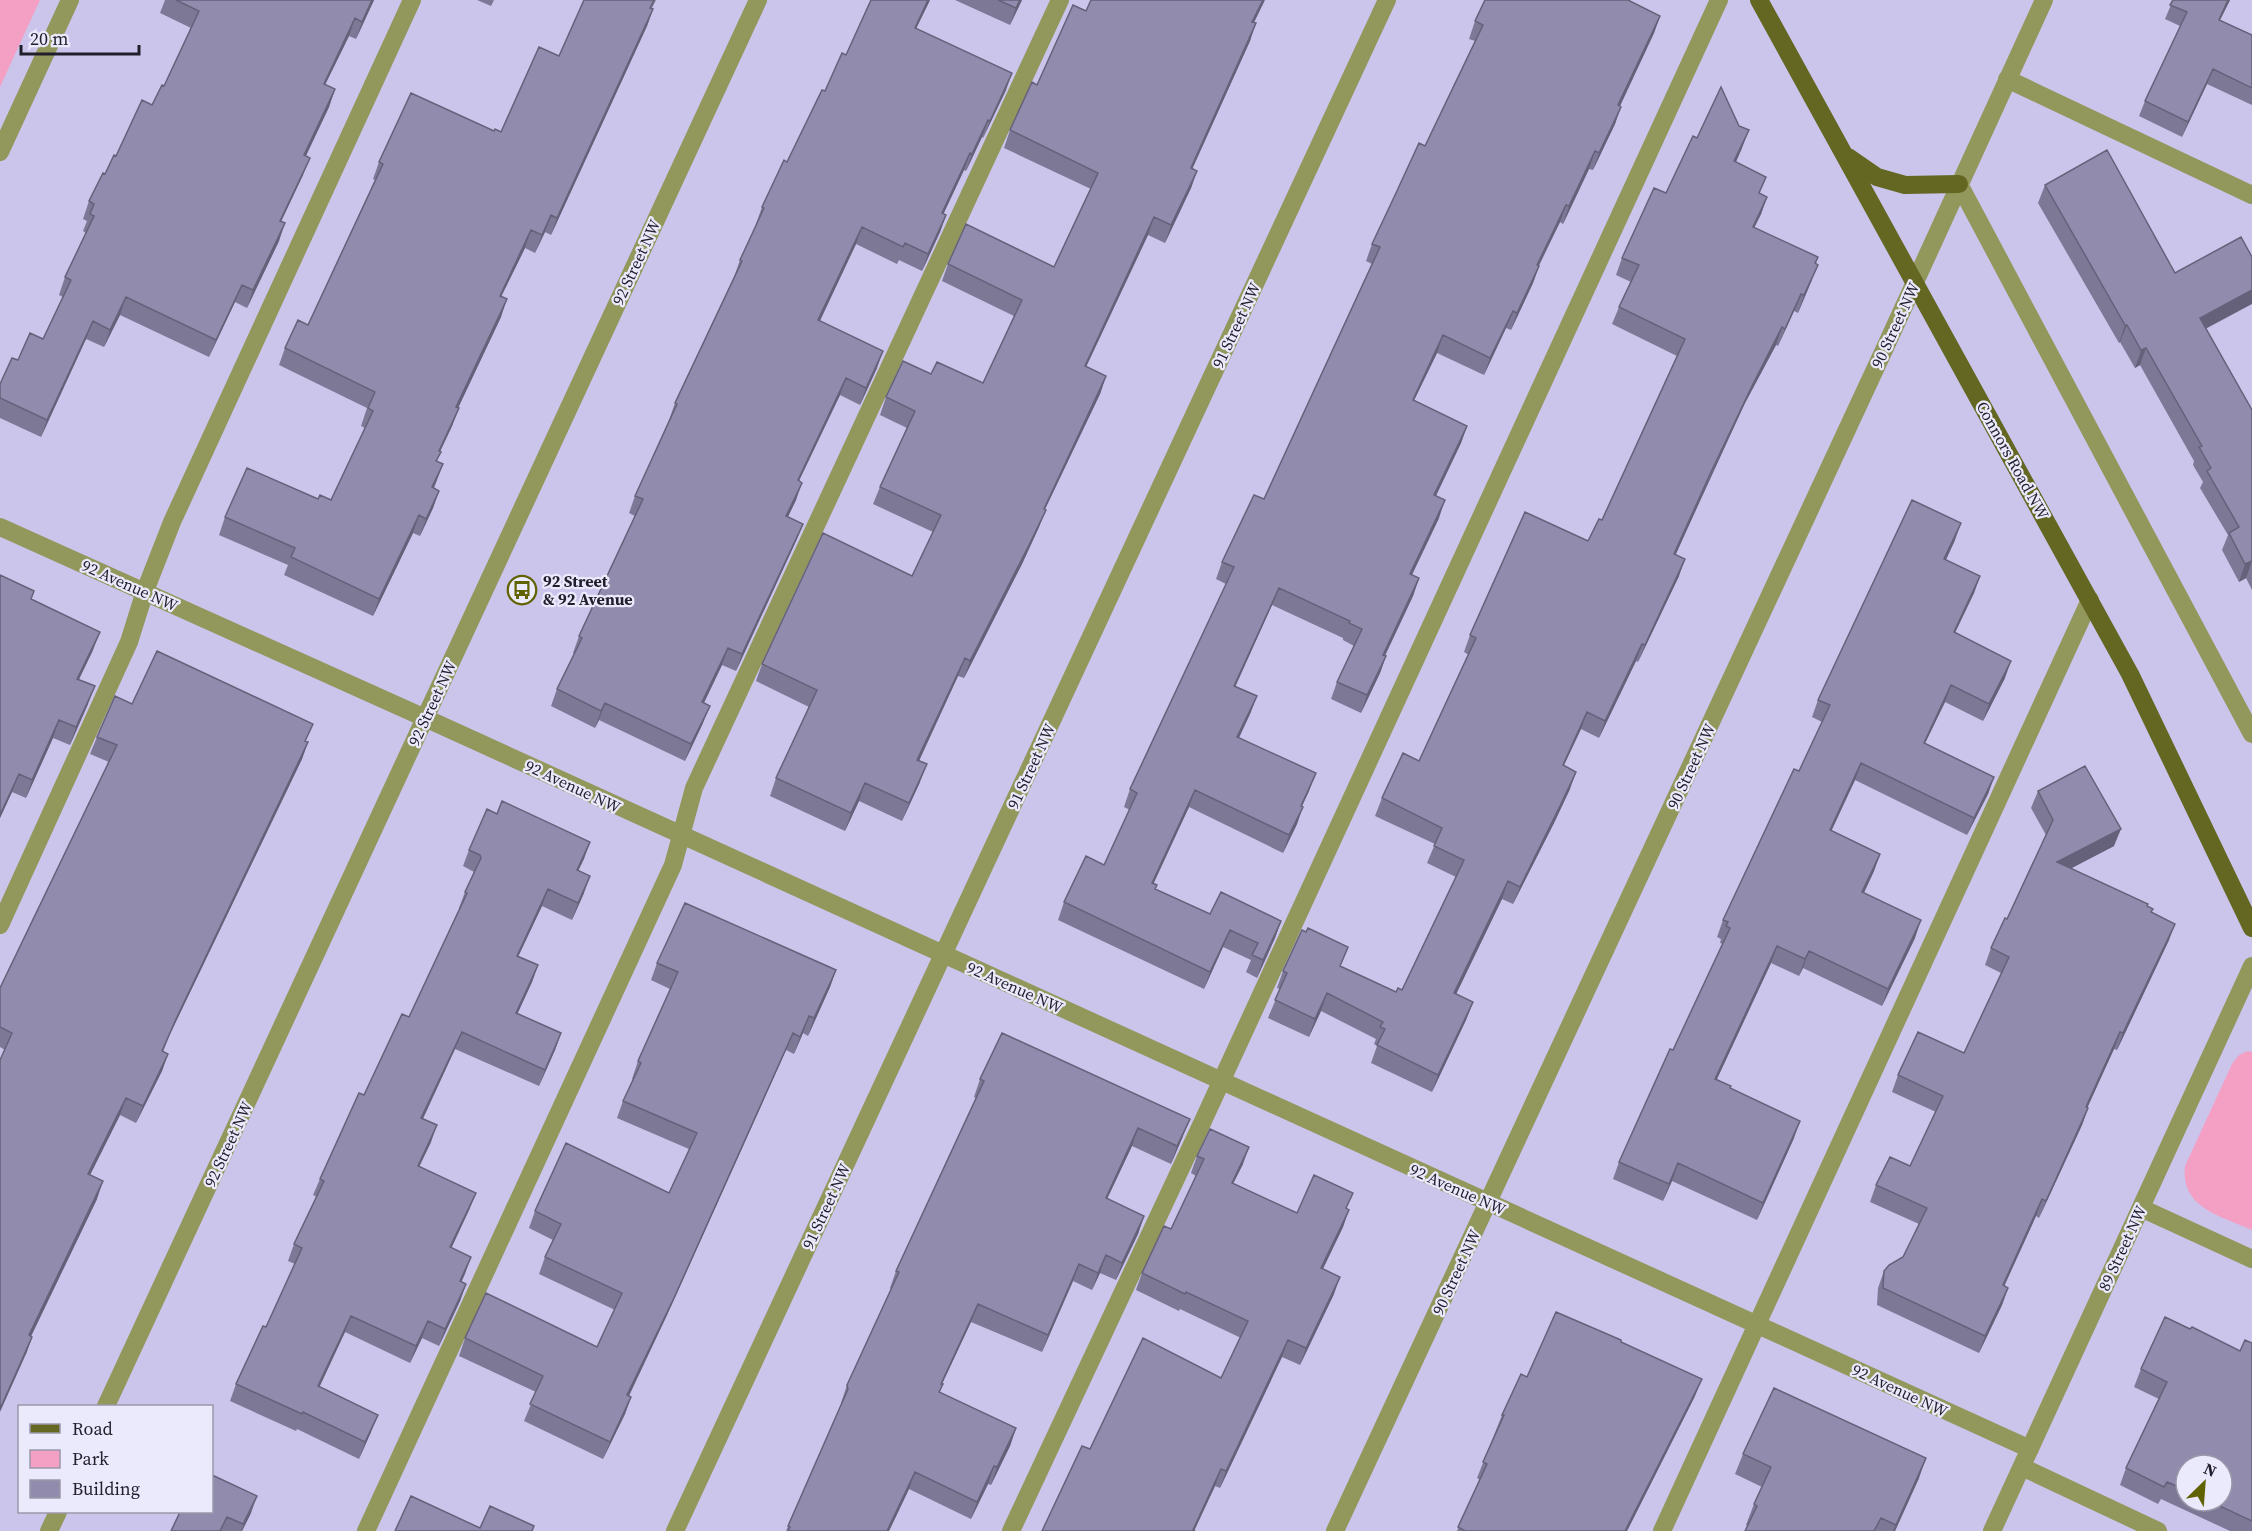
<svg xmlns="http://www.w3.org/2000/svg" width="2252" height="1531" font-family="'Source Serif 4',serif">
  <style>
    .green { fill: #f3a0c4 }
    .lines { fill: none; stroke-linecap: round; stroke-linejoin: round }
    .minor { stroke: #92975c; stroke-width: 18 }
    .major { stroke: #636722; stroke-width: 18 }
    .wall { fill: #7d7896; fill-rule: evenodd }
    .shaded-wall { fill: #66617a }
    .building { fill: #918bae; stroke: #66617a; stroke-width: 1.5 }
    .labels { text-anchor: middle; stroke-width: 4.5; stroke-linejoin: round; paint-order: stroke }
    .street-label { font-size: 16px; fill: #221f2d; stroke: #ebe9fc }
    .poi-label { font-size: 16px; font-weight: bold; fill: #221f2d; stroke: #ebe9fc; text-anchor: start }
  </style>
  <rect width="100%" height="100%" fill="#cbc5eb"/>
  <path class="green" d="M 0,0 L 40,0 L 0,87 Z
    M 2248,1051 L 2252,1052 L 2252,1230 C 2221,1216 2180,1208 2185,1166 L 2232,1064 L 2239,1055 Z"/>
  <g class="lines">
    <path class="minor" d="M 2007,79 L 2252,195
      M 0,152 L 70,0
      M 1959,184 L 2252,734
      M 0,527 L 425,718 L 2030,1449
      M 0,925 L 129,642 L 145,591 L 172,522 L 412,0
      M 2141,1208 L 2252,1259
      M 106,1406 L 758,0
      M 2022,1467 L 2158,1531
      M 49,1531 L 58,1512
      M 366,1531 L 673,865 L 694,788 L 1060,0
      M 675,1531 L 1387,0
      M 1011,1531 L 1203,1121 L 1719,0
      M 1335,1531 L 1884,350 L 2044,0
      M 1662,1531 L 2090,600
      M 1992,1531 L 2252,966"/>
    <path class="major" d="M 1759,0 L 2130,674 L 2252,928
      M 1848,157 L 1877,177 L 1905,185 L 1959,184"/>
  </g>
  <path class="wall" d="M 165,0 L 374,0 L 356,39 L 349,36 L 325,85 L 335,89 L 329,107 L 306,156 L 303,175 L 281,222 L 279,241 L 247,308 L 235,302 L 209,357 L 120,315 L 104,347 L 86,339 L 41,437 L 0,418 L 0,384 L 18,360 L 43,339 L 63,297 L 59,295 L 65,277 L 86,233 L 83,231 L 87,221 L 83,219 L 89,201 L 116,156 L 152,105 L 164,86 L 191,28 L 160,13 Z
    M 477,0 L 494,0 L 491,6 Z
    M 584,0 L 656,0 L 652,8 L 653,9 L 647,26 L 551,235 L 545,232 L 535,253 L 525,248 L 501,297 L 501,317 L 458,408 L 459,408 L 452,426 L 440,452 L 437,462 L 443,464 L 434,488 L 439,491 L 433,508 L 420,536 L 413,533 L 373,616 L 284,575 L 288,565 L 219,535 L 225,517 L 318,499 L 331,500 L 365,428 L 361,426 L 367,408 L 279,365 L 285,348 L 308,325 L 375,180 L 373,179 L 379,162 L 494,131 L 501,132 L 559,56 Z
    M 930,0 L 916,29 L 1006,90 L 983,138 L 982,137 L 966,171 L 964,170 L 943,214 L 946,215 L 940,232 L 922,271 L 899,260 L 897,264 L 856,244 L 820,321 L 877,368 L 860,405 L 840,395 L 799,481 L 796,500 L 788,517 L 803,524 L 796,541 L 736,671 L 722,665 L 704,703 L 703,723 L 685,761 L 599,720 L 595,728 L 551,706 L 557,689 L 574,654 L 573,653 L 579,636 L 635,516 L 629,513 L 635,496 L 669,420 L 675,403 L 734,277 L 740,260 L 757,224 L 756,224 L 762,207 L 825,91 L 846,55 Z
    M 955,0 L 1022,0 L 1010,25 Z
    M 2173,0 L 2230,0 L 2220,20 L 2252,35 L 2252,105 L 2207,84 L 2182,137 L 2139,116 L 2145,101 L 2180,26 L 2165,19 Z
    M 1086,11 L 1254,22 L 1250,41 L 1192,169 L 1197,171 L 1191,188 L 1165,243 L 1148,235 L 1086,367 L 1106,376 L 1100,394 L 1045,509 L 1039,527 L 1022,564 L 964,678 L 958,676 L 919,761 L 920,782 L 902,821 L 859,801 L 845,831 L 770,796 L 776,778 L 809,707 L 756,681 L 762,664 L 912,576 L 933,532 L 873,504 L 880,487 L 907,428 L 880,415 L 886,397 L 931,374 L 983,383 L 1014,316 L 942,281 L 948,264 L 1054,267 L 1091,189 L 1004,148 L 1010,130 L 1037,85 Z
    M 1660,16 L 1654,33 L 1620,106 L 1615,124 L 1593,170 L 1589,169 L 1563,224 L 1560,222 L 1539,266 L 1533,283 L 1511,330 L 1506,328 L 1484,375 L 1437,353 L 1414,400 L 1467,426 L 1461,443 L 1436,496 L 1439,518 L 1412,575 L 1419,578 L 1413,596 L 1385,656 L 1386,656 L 1380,673 L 1361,713 L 1331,699 L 1337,682 L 1354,646 L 1343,640 L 1343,638 L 1272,605 L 1235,686 L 1257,696 L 1250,714 L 1239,738 L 1309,791 L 1302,806 L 1297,824 L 1283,853 L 1189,807 L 1153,883 L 1155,889 L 1210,914 L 1281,921 L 1275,938 L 1257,978 L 1246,972 L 1251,960 L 1223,947 L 1204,989 L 1058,920 L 1064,902 L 1104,865 L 1130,810 L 1124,807 L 1130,789 L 1226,584 L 1216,579 L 1222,562 L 1264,499 L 1372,264 L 1366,261 L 1372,244 L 1425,146 L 1475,41 L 1469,39 L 1475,21 Z
    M 1697,138 L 1742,148 L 1736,162 L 1760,193 L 1767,197 L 1761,214 L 1754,228 L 1818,257 L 1811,282 L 1798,313 L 1794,311 L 1778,346 L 1776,345 L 1745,403 L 1705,489 L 1676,554 L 1679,576 L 1638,662 L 1636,661 L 1599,738 L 1581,729 L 1564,765 L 1570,789 L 1554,823 L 1513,904 L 1502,899 L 1456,994 L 1473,1002 L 1466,1020 L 1432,1092 L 1371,1063 L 1377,1046 L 1374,1044 L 1376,1039 L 1321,1011 L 1309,1037 L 1268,1018 L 1280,989 L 1277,988 L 1283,971 L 1341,967 L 1396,992 L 1402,990 L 1456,877 L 1427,863 L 1435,844 L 1375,816 L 1382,798 L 1419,761 L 1469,655 L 1464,652 L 1470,635 L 1588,541 L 1602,520 L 1677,356 L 1612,324 L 1619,307 L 1631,282 L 1616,275 L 1622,258 L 1666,193 Z
    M 2045,185 L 2175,273 L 2252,410 L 2252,590 L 2246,578 L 2239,582 L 2222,550 L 2228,535 L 2200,488 L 2203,482 L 2193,465 L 2194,461 L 2140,365 L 2135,368 L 2120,342 L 2119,343 L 2038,203 Z
    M 1955,540 L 1946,560 L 1980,576 L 1974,593 L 1955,633 L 2005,678 L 1983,721 L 1945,702 L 1925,743 L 1994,777 L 1988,794 L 1967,835 L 1855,780 L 1831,830 L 1880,854 L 1874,871 L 1864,893 L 1915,938 L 1882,1006 L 1803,968 L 1799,976 L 1771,963 L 1717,1079 L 1730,1088 L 1794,1138 L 1757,1220 L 1672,1181 L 1663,1201 L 1613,1179 L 1619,1162 L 1673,1050 L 1723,944 L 1720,943 L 1721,939 L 1717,937 L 1723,920 L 1799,771 L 1822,722 L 1812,717 L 1818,700 Z
    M 0,575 L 31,599 L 93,650 L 79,679 L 88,704 L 70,745 L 53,738 L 26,798 L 12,792 L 0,818 Z
    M 132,704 L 308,742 L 302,759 L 170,1034 L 163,1052 L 168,1054 L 162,1071 L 136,1123 L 120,1115 L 90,1175 L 97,1199 L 31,1336 L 32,1337 L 26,1354 L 5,1050 L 0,1047 L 0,988 L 109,762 L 90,754 L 97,737 Z
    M 2038,791 L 2114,846 L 2071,868 L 2147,906 L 2169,940 L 2117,1050 L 2114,1049 L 2087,1107 L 2088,1108 L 2082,1125 L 2039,1218 L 2036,1216 L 2004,1286 L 2008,1288 L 2002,1305 L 1979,1353 L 1877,1305 L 1878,1288 L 1884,1271 L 1903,1257 L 1919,1224 L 1870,1202 L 1876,1185 L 1910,1166 L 1936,1112 L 1892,1092 L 1898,1075 L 1964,1053 L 2001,973 L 1985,965 L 1991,948 L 2007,919 L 2046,835 L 2031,808 Z
    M 497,814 L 590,842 L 578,870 L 584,893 L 572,920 L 542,906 L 518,956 L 538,965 L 532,982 L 517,1014 L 561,1033 L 555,1050 L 539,1086 L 455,1049 L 423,1119 L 431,1142 L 419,1166 L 476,1193 L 469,1210 L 451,1248 L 471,1257 L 461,1282 L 466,1284 L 460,1301 L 439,1346 L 422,1338 L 410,1363 L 345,1332 L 319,1387 L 371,1432 L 359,1459 L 297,1429 L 296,1431 L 230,1401 L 236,1384 L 266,1327 L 295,1264 L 288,1261 L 294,1244 L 317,1197 L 313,1195 L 320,1179 L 364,1095 L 409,1017 L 460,909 L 459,908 L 465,892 L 474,872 L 463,866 L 469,850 Z
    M 657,963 L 836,970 L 830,987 L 808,1036 L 803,1033 L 794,1054 L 786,1050 L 667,1315 L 629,1396 L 631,1397 L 625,1414 L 603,1459 L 524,1421 L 536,1392 L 459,1356 L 465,1338 L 597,1347 L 615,1310 L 539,1274 L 545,1257 L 553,1240 L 529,1228 L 535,1211 L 669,1193 L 689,1149 L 617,1118 L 623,1101 L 633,1079 L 632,1079 L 638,1061 L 670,989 L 651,980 Z
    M 980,1079 L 1183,1136 L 1171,1164 L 1132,1146 L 1107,1199 L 1144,1216 L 1138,1234 L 1116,1280 L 1100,1273 L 1092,1290 L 1073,1281 L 1042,1352 L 971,1322 L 942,1384 L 940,1393 L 1016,1428 L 1010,1446 L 991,1485 L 988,1484 L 971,1519 L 909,1489 L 889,1531 L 786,1531 L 842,1405 L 841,1403 L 847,1385 L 891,1289 L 890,1288 L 896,1271 L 976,1098 L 974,1097 Z
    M 1197,1156 L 1243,1164 L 1233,1183 L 1297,1213 L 1348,1209 L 1343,1227 L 1323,1269 L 1334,1294 L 1300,1365 L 1282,1357 L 1220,1488 L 1215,1486 L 1194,1531 L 1090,1449 L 1221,1378 L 1241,1338 L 1180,1309 L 1179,1311 L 1136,1290 L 1142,1273 L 1171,1229 L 1196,1176 L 1191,1173 Z
    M 1621,1342 L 1695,1396 L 1627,1531 L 1457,1531 L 1480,1480 L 1477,1478 L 1502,1415 L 1527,1377 Z
    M 2252,1343 L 2252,1531 L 2230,1531 L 2161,1499 L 2158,1504 L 2120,1485 L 2126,1468 L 2159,1399 L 2134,1387 L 2141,1369 L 2240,1351 ZM 2186,1465 L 2222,1501 L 2186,1501 Z
    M 1743,1454 L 1919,1478 L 1895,1531 L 1745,1531 L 1748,1526 L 1746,1525 L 1754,1504 L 1762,1487 L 1735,1474 Z
    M 180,1512 L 251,1513 L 242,1531 L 171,1531 Z"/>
  <path class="shaded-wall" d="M 372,0 L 374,0 L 356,39 L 362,22 Z
    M 928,0 L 930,0 L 908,45 L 915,28 Z
    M 1020,0 L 1022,0 L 1010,25 L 1016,8 Z
    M 1263,0 L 1265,0 L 1246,39 L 1252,22 Z
    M 2228,0 L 2230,0 L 2213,34 L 2219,20 Z
    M 653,9 L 647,26 L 551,235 L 557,218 Z
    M 1660,16 L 1654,33 L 1612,123 L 1618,105 Z
    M 355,18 L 349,36 L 317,101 L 324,84 Z
    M 1256,23 L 1250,41 L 1185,185 L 1191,168 Z
    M 2213,69 L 2207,84 L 2182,137 L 2188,122 Z
    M 1012,73 L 1006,90 L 983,138 L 990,121 Z
    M 335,89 L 329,107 L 298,172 L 304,155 Z
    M 1621,107 L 1615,124 L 1593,170 L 1599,153 Z
    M 988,120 L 982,137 L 966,171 L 972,154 Z
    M 1749,130 L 1742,148 L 1728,179 L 1734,161 Z
    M 1595,151 L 1589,169 L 1563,224 L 1569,206 Z
    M 970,153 L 964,170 L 936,230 L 942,213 Z
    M 310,158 L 303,175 L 273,238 L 280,221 Z
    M 1197,171 L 1191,188 L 1165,243 L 1171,225 Z
    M 1767,197 L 1761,214 L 1746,244 L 1753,227 Z
    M 1566,205 L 1560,222 L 1530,282 L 1537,265 Z
    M 551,215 L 545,232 L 535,253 L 542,235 Z
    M 946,215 L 940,232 L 922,271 L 928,254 Z
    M 1154,217 L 1148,235 L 1078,384 L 1085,366 Z
    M 285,223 L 279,241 L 247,308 L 253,290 Z
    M 862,227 L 856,244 L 812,337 L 818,320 Z
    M 531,230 L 525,248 L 493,313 L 500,296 Z
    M 1818,265 L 1811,282 L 1798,313 L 1804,295 Z
    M 1539,266 L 1533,283 L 1511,330 L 1517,313 Z
    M 242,285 L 235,302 L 209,357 L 216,340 Z
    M 2252,290 L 2252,304 L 2194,335 L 2200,318 Z
    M 1801,294 L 1794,311 L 1778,346 L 1785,329 Z
    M 126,297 L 120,315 L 104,347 L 110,330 Z
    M 507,299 L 501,317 L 450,425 L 456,407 Z
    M 1513,311 L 1506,328 L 1484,375 L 1490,358 Z
    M 93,321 L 86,339 L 41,437 L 47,420 Z
    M 2125,325 L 2127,325 L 2120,342 L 2119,343 Z
    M 1782,327 L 1776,345 L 1745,403 L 1668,571 L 1674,554 L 1752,386 Z
    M 1443,335 L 1437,353 L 1406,417 L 1413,400 Z
    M 2146,348 L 2140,365 L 2135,368 L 2141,350 Z
    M 883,351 L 877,368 L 860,405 L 866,388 Z
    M 1106,376 L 1100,394 L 1037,526 L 1044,509 Z
    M 846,378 L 840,395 L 791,497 L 798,480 Z
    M 459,408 L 452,426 L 432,468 L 439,451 Z
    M 1467,426 L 1461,443 L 1428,512 L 1434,495 Z
    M 443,464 L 436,482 L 426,505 L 432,487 Z
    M 802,483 L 796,500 L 780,533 L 786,516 Z
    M 439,491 L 433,508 L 420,536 L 426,519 Z
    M 1445,500 L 1439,518 L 1404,591 L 1410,574 Z
    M 1046,510 L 1039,527 L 1022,564 L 964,678 L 970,661 Z
    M 419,515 L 413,533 L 373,616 L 379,599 Z
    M 1961,523 L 1955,540 L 1938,576 L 1944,559 Z
    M 803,524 L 796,541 L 736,671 L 742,654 Z
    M 1685,559 L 1679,576 L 1638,662 L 1645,645 Z
    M 2252,561 L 2246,578 L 2239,582 L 2245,564 Z
    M 1980,576 L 1974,593 L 1947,649 L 1954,632 Z
    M 1419,578 L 1413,596 L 1377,672 L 1383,655 Z
    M 1279,588 L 1272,605 L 1228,703 L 1234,686 Z
    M 100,632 L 93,650 L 71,696 L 77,679 Z
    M 1642,644 L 1636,661 L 1599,738 L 1605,721 Z
    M 728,648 L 722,665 L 696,719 L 702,702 Z
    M 1386,656 L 1380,673 L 1361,713 L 1367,695 Z
    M 965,658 L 958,676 L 911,778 L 917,760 Z
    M 2011,661 L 2005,678 L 1983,721 L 1989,704 Z
    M 1951,685 L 1945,702 L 1917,760 L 1924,743 Z
    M 95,686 L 88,704 L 70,745 L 76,727 Z
    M 1257,696 L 1250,714 L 1231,754 L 1237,737 Z
    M 605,703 L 599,720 L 595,728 L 601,711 Z
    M 710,706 L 703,723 L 685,761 L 691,744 Z
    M 1587,712 L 1581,729 L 1556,782 L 1563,765 Z
    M 59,720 L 53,738 L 26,798 L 32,780 Z
    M 308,742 L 302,759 L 170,1034 L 156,1068 L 177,1017 Z
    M 1861,763 L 1855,780 L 1824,847 L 1830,830 Z
    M 927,764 L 920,782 L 902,821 L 909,803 Z
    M 1576,772 L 1570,789 L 1554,823 L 1513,904 L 1520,887 Z
    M 1316,773 L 1309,791 L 1294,823 L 1301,806 Z
    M 19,774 L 12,792 L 0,818 L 0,815 Z
    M 1994,777 L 1988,794 L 1967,835 L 1974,818 Z
    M 865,783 L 859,801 L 845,831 L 851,813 Z
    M 1195,790 L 1189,807 L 1146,900 L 1152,883 Z
    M 1303,807 L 1297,824 L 1283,853 L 1289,835 Z
    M 2121,829 L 2114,846 L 2051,879 L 2057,862 Z
    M 590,842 L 584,859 L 571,886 L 577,870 Z
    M 1880,854 L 1874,871 L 1856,909 L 1862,892 Z
    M 590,876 L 584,893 L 572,920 L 578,903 Z
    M 1508,881 L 1502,899 L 1448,1011 L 1454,993 Z
    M 548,889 L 542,906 L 511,972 L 517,956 Z
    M 1921,920 L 1915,938 L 1882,1006 L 1888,989 Z
    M 1281,921 L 1275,938 L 1257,978 L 1263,960 Z
    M 2175,924 L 2169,940 L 2117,1050 L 2123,1033 Z
    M 1230,930 L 1223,947 L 1204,989 L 1210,972 Z
    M 1777,946 L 1771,963 L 1709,1096 L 1715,1079 Z
    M 1809,951 L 1803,968 L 1799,976 L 1805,959 Z
    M 538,965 L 532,982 L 510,1030 L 516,1013 Z
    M 836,970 L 830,987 L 808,1036 L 814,1018 Z
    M 1327,993 L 1321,1011 L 1309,1037 L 1315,1019 Z
    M 1473,1002 L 1466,1020 L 1432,1092 L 1438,1075 Z
    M 809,1016 L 803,1033 L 794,1054 L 800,1037 Z
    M 462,1032 L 455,1049 L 415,1135 L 421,1118 Z
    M 2120,1032 L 2114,1049 L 2080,1124 L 2086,1107 Z
    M 561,1033 L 555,1050 L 539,1086 L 545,1070 Z
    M 793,1033 L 786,1050 L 667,1315 L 621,1412 L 627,1395 Z
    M 168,1054 L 162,1071 L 136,1123 L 143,1106 Z
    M 126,1098 L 120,1115 L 82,1191 L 88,1174 Z
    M 2088,1108 L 2082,1125 L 2039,1218 L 2046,1201 Z
    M 1190,1119 L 1183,1136 L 1171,1164 L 1177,1146 Z
    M 1800,1121 L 1794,1138 L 1757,1220 L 1763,1203 Z
    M 437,1125 L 431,1142 L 412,1182 L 418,1166 Z
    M 1138,1128 L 1132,1146 L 1099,1216 L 1106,1198 Z
    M 1249,1147 L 1243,1164 L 1225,1200 L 1232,1183 Z
    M 1678,1163 L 1672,1181 L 1663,1201 L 1669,1184 Z
    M 103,1181 L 97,1199 L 23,1353 L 29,1335 Z
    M 476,1193 L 469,1210 L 444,1264 L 450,1247 Z
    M 2042,1199 L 2036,1216 L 1997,1302 L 2003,1285 Z
    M 1349,1210 L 1343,1227 L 1315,1285 L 1321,1268 Z
    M 1144,1216 L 1138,1234 L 1116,1280 L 1122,1263 Z
    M 1106,1255 L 1100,1273 L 1092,1290 L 1098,1273 Z
    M 471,1257 L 465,1274 L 454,1298 L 460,1281 Z
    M 1079,1264 L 1073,1281 L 1042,1352 L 1048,1335 Z
    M 1340,1277 L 1334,1294 L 1300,1365 L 1306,1348 Z
    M 466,1284 L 460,1301 L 439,1346 L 445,1329 Z
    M 2008,1288 L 2002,1305 L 1979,1353 L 1985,1336 Z
    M 978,1304 L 971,1322 L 934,1401 L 941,1384 Z
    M 351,1316 L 345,1332 L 312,1403 L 318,1386 Z
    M 428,1321 L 422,1338 L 410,1363 L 416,1346 Z
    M 32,1337 L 26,1354 L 0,1412 L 0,1409 Z
    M 1288,1340 L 1282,1357 L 1220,1488 L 1226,1471 Z
    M 1702,1379 L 1695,1396 L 1627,1531 L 1625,1531 Z
    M 631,1397 L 625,1414 L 603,1459 L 610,1442 Z
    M 378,1415 L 371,1432 L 359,1459 L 365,1442 Z
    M 1016,1428 L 1010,1446 L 991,1485 L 997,1467 Z
    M 1926,1458 L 1919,1478 L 1895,1531 L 1893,1531 Z
    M 994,1466 L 988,1484 L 971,1519 L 977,1502 Z
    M 1221,1469 L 1215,1486 L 1194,1531 L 1193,1531 Z
    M 915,1472 L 909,1489 L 889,1531 L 887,1531 Z
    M 257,1496 L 251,1513 L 242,1531 L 241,1531 Z"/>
  <path class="building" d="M 176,0 L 372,0 L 362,22 L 355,18 L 324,84 L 335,89 L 304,155 L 310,158 L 280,221 L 285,223 L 253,290 L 242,285 L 216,340 L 126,297 L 110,330 L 93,321 L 47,420 L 0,398 L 0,384 L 12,358 L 18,360 L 30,333 L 43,339 L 71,280 L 65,277 L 94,216 L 90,214 L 94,204 L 89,201 L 103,173 L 105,174 L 114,155 L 116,156 L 142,100 L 152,105 L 162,85 L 164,86 L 199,11 Z
    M 584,0 L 654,0 L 650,8 L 653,9 L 557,218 L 551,215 L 542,235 L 531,230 L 500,296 L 507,299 L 456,407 L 459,408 L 439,451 L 441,452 L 436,461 L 443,464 L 432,487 L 439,491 L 426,519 L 419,515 L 379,599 L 291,557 L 295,548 L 225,517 L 247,468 L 318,499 L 320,495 L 331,500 L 373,411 L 368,408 L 375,392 L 285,348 L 298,320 L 308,325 L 383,164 L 379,162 L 411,93 L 494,131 L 495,129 L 501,132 L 539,47 L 559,56 Z
    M 871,0 L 928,0 L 915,28 L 1012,73 L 990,121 L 988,120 L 972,154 L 970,153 L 942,213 L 946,215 L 928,254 L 905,243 L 903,247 L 862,227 L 818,320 L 883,351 L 866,388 L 846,378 L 798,480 L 802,483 L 786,516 L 803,524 L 742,654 L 728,648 L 702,702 L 710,706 L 691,744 L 605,703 L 601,711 L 557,689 L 582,638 L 579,636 L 643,499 L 635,496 L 677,404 L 675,403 L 742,261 L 740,260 L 764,208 L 762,207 L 784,160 L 787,162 L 822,90 L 825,91 L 842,53 L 846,55 Z
    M 998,0 L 1020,0 L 1016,8 Z
    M 1091,0 L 1263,0 L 1252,22 L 1256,23 L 1191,168 L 1197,171 L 1171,225 L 1154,217 L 1085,366 L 1106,376 L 1044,509 L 1046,510 L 1028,547 L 970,661 L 965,658 L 917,760 L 927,764 L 909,803 L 865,783 L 851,813 L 776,778 L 817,690 L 762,664 L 823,533 L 912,576 L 941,515 L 880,487 L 915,411 L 886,397 L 903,361 L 931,374 L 937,362 L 983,383 L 1022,300 L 948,264 L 966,224 L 1054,267 L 1098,173 L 1010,130 L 1032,82 L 1037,85 L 1073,5 L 1086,11 Z
    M 1485,0 L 1628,0 L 1660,16 L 1618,105 L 1621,107 L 1599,153 L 1595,151 L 1569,206 L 1566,205 L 1537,265 L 1539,266 L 1517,313 L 1513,311 L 1490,358 L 1443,335 L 1413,400 L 1467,426 L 1434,495 L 1445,500 L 1410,574 L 1419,578 L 1383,655 L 1386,656 L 1367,695 L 1337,682 L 1362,629 L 1349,623 L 1350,621 L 1279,588 L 1234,686 L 1257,696 L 1237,737 L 1316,773 L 1301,806 L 1303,807 L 1289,835 L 1195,790 L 1152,883 L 1157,885 L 1155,889 L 1210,914 L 1221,892 L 1281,921 L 1263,960 L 1252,955 L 1258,943 L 1230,930 L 1210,972 L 1064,902 L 1086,856 L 1104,865 L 1137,793 L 1130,789 L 1234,567 L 1222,562 L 1254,495 L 1264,499 L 1380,247 L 1372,244 L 1396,193 L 1419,143 L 1425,146 L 1483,25 L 1475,21 Z
    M 2173,0 L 2228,0 L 2219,20 L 2252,35 L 2252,88 L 2213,69 L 2188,122 L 2145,101 L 2187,12 L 2170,5 Z
    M 1721,87 L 1739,126 L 1749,130 L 1734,161 L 1766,177 L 1759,193 L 1767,197 L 1753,227 L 1818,257 L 1815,263 L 1818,265 L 1804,295 L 1801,294 L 1785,329 L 1782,327 L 1752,386 L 1711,472 L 1674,554 L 1685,559 L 1645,645 L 1642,644 L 1605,721 L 1587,712 L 1563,765 L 1576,772 L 1560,806 L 1520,887 L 1508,881 L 1454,993 L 1473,1002 L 1438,1075 L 1377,1045 L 1385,1029 L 1380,1027 L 1383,1022 L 1327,993 L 1315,1019 L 1275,1000 L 1287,973 L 1283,971 L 1302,930 L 1306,932 L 1308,928 L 1348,947 L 1340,966 L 1396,992 L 1398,988 L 1402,990 L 1464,860 L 1434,846 L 1442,828 L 1382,798 L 1403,753 L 1419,761 L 1476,638 L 1470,635 L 1525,512 L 1588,541 L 1599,519 L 1602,520 L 1685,339 L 1619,307 L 1639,265 L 1622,258 L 1654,188 L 1666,193 L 1693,136 L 1697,138 Z
    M 2107,150 L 2175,273 L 2241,237 L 2252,257 L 2252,290 L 2200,318 L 2252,410 L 2252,561 L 2245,564 L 2229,533 L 2239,527 L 2207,471 L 2211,468 L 2199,447 L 2202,446 L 2146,348 L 2141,350 L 2127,325 L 2125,325 L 2045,185 Z
    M 1912,500 L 1961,523 L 1944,559 L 1980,576 L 1954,632 L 2011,661 L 1989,704 L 1951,685 L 1924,743 L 1994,777 L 1974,818 L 1861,763 L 1830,830 L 1880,854 L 1862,892 L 1921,920 L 1888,989 L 1809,951 L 1805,959 L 1777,946 L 1715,1079 L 1731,1086 L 1730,1088 L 1800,1121 L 1763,1203 L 1678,1163 L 1669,1184 L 1619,1162 L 1670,1049 L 1673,1050 L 1730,928 L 1726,926 L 1728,922 L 1723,920 L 1794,769 L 1799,771 L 1830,705 L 1818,700 Z
    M 0,575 L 34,591 L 31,599 L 100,632 L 77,679 L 95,686 L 76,727 L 59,720 L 32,780 L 19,774 L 0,815 Z
    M 157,651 L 313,724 L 305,741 L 308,742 L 177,1017 L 162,1051 L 168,1054 L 143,1106 L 126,1098 L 88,1174 L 103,1181 L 29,1335 L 32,1337 L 0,1409 L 0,1060 L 12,1033 L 0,1027 L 0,988 L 117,745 L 97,737 L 115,696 L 132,704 Z
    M 2085,766 L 2121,829 L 2057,862 L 2148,904 L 2147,906 L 2153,909 L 2151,912 L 2175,924 L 2123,1033 L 2120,1032 L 2086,1107 L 2088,1108 L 2046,1201 L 2042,1199 L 2003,1285 L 2008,1288 L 1985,1336 L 1883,1288 L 1884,1271 L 1889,1265 L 1903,1257 L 1927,1208 L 1876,1185 L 1890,1157 L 1910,1166 L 1943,1096 L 1898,1075 L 1918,1032 L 1964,1053 L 2009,957 L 1991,948 L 2005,918 L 2007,919 L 2053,820 L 2038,791 Z
    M 502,801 L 590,842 L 577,870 L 590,876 L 578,903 L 548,889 L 517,956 L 538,965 L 516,1013 L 561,1033 L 545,1070 L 462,1032 L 421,1118 L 437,1125 L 418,1166 L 476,1193 L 450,1247 L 471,1257 L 460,1281 L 466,1284 L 445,1329 L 428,1321 L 416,1346 L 351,1316 L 318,1386 L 378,1415 L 365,1442 L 303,1412 L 302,1414 L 236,1384 L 263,1326 L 266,1327 L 302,1248 L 294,1244 L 324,1181 L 320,1179 L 359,1093 L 364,1095 L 402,1014 L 409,1017 L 467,893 L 465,892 L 481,858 L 480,855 L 469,850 L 487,809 L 497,814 Z
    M 685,903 L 836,970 L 814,1018 L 809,1016 L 800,1037 L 793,1033 L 674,1298 L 627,1395 L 631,1397 L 610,1442 L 530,1404 L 543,1376 L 465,1338 L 486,1293 L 597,1347 L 622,1293 L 545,1257 L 561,1224 L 535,1211 L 566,1143 L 669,1193 L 697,1133 L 623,1101 L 641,1063 L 638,1061 L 678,972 L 657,963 Z
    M 1002,1033 L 1190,1119 L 1177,1146 L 1138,1128 L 1106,1198 L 1144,1216 L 1122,1263 L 1106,1255 L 1098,1273 L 1079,1264 L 1048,1335 L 978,1304 L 941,1384 L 943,1384 L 939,1392 L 1016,1428 L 997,1467 L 994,1466 L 977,1502 L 915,1472 L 887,1531 L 788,1531 L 790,1527 L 788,1526 L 848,1389 L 847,1385 L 899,1272 L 896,1271 L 984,1081 L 980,1079 Z
    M 1210,1129 L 1249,1147 L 1232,1183 L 1297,1213 L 1314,1175 L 1353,1193 L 1346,1208 L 1349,1210 L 1321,1268 L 1340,1277 L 1306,1348 L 1288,1340 L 1226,1471 L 1221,1469 L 1193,1530 L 1195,1531 L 1042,1531 L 1082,1446 L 1090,1449 L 1143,1338 L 1221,1378 L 1248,1321 L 1186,1292 L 1185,1294 L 1142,1273 L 1164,1226 L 1171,1229 L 1204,1159 L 1197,1156 Z
    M 1556,1312 L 1621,1340 L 1621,1342 L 1702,1379 L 1625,1531 L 1465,1531 L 1458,1527 L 1487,1464 L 1483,1462 L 1504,1415 L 1502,1415 L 1521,1374 L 1527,1377 Z
    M 2165,1317 L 2190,1329 L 2192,1327 L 2240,1351 L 2245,1340 L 2252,1343 L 2252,1521 L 2209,1501 L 2222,1501 L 2222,1465 L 2186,1465 L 2186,1490 L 2167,1482 L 2164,1487 L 2126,1468 L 2167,1382 L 2141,1369 Z
    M 1774,1388 L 1926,1458 L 1896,1525 L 1881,1518 L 1874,1531 L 1745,1531 L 1757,1506 L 1754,1504 L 1771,1467 L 1743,1454 Z
    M 212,1475 L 257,1496 L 243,1524 L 227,1517 L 220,1531 L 171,1531 L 180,1512 L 212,1512 Z
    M 411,1496 L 480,1528 L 490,1506 L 534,1526 L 532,1531 L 395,1531 Z"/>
  <defs>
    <g id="bus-ring" transform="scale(1.5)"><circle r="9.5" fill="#ebe9fc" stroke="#606300" stroke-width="1.5"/><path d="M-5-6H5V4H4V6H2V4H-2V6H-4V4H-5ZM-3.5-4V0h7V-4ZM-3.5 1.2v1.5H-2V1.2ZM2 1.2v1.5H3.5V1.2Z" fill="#606300"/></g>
  </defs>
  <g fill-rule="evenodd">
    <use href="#bus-ring" x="522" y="590"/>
  </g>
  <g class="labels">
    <g class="street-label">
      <text transform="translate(636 262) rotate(-65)" y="6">92 Street NW</text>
      <text transform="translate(1236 325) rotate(-65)" y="6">91 Street NW</text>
      <text transform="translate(1895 325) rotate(-65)" y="6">90 Street NW</text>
      <text transform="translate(2013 460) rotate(61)" y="6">Connors Road NW</text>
      <text transform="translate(130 585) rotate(24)" y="6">92 Avenue NW</text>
      <text transform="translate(432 703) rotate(-65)" y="6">92 Street NW</text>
      <text transform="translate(1031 766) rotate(-65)" y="6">91 Street NW</text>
      <text transform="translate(1691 766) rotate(-65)" y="6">90 Street NW</text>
      <text transform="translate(573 786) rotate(25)" y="6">92 Avenue NW</text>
      <text transform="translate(1015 987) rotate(24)" y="6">92 Avenue NW</text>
      <text transform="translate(228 1144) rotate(-65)" y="6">92 Street NW</text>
      <text transform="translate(1458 1189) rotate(24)" y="6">92 Avenue NW</text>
      <text transform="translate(826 1206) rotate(-65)" y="6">91 Street NW</text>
      <text transform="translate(2122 1248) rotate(-65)" y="6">89 Street NW</text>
      <text transform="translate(1456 1272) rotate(-65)" y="6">90 Street NW</text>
      <text transform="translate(1900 1390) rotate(25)" y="6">92 Avenue NW</text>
    </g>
    <g class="poi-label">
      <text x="543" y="587">92 Street<tspan x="543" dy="18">&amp; 92 Avenue</tspan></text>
    </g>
  </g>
  <rect x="18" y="1405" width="195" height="108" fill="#ebe9fc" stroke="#9b98a9" stroke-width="1.5"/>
  <rect x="30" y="1424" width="30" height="9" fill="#636722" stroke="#9b98a9" stroke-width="1.5"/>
  <text x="72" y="1435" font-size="18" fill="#221f2d">Road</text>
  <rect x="30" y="1450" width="30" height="18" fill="#f3a0c4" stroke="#9b98a9" stroke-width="1.5"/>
  <text x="72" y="1465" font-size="18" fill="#221f2d">Park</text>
  <rect x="30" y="1480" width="30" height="18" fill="#918bae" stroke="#9b98a9" stroke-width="1.5"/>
  <text x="72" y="1495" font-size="18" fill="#221f2d">Building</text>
  <g transform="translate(2204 1483) rotate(25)"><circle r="28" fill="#ebe9fc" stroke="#9b98a9" stroke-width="1.5"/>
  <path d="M0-4.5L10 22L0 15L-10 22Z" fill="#606300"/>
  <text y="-9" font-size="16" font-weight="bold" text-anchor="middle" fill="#221f2d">N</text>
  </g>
  <path d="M21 45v9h118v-9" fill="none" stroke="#221f2d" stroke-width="3"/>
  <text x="30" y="45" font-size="18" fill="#221f2d" stroke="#ebe9fc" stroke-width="4.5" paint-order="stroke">20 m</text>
</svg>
